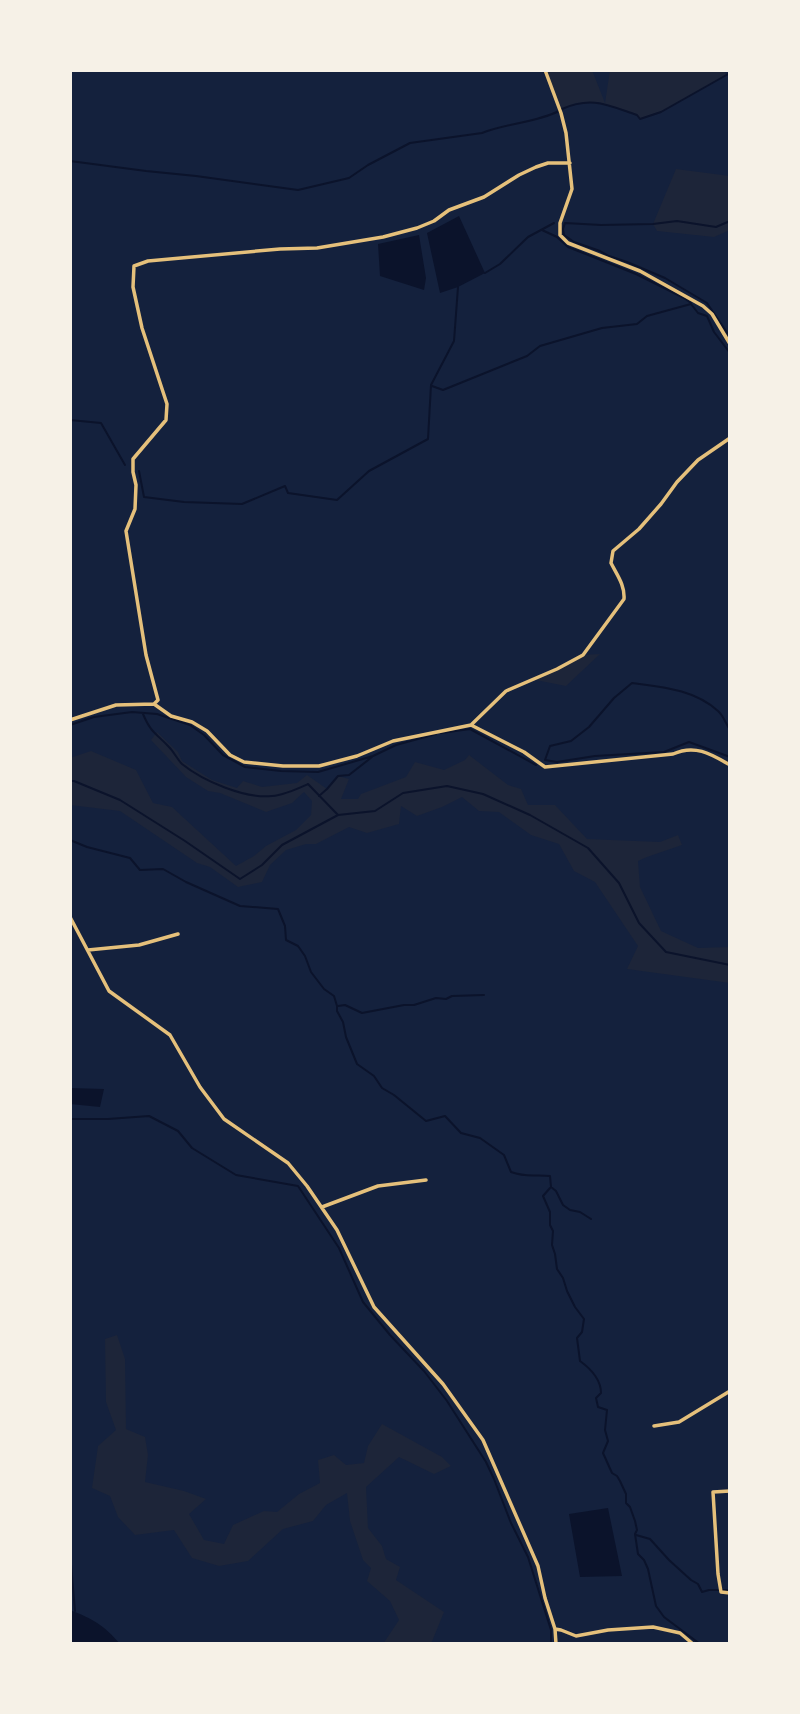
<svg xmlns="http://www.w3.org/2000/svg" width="800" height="1714" font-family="Manrope,sans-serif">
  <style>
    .green { fill: #1d2539 }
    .water { fill: #0b132b }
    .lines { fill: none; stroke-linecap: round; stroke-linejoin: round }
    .stream { stroke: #0b132b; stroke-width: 2 }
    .minor { stroke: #e5c07b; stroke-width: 3.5 }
  </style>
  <rect width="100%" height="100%" fill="#14213d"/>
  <path class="green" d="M 545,70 L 592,70 L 605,103 L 610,70 L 724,70 L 726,75 L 661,112 L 640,119 L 636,115 L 598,102 L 576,103 L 560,110 Z
    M 676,169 L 730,176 L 730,230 L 714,237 L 657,231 L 653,224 Z
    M 600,654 L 566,686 L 531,679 L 583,655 Z
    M 157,732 L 178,752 L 182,761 L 212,780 L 237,788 L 243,781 L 262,787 L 297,783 L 307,775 L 327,789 L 338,776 L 349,779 L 341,799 L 358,799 L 361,794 L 406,777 L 415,762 L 444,770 L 465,760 L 469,755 L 508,785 L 521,789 L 528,805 L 555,805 L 587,839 L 660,842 L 678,835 L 682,845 L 647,857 L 638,861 L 640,887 L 661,931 L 698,948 L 730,947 L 730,983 L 627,969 L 638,946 L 595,882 L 574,871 L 559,844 L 531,835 L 499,812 L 479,811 L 462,797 L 442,807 L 417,816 L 401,806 L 399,824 L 367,833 L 349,827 L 316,844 L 306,844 L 286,850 L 270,865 L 262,882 L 238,887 L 210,867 L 197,863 L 120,811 L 70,805 L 70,758 L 91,751 L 136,770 L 153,803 L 172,807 L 236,866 L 254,856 L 266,846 L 296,830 L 311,815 L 312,801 L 304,792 L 292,803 L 266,812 L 220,793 L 208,791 L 186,777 L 151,740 Z
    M 117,1335 L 125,1359 L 126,1429 L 145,1437 L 148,1455 L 145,1482 L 184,1491 L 206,1499 L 189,1514 L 204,1540 L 224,1544 L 233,1525 L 264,1511 L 277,1512 L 299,1494 L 320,1483 L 318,1460 L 334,1455 L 346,1465 L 364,1463 L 368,1446 L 382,1424 L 442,1457 L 451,1466 L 434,1474 L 399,1457 L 366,1487 L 368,1528 L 382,1546 L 386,1559 L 400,1567 L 396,1580 L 444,1612 L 431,1644 L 383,1644 L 399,1620 L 390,1601 L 367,1581 L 371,1568 L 363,1560 L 350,1521 L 347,1493 L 326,1505 L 313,1521 L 283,1529 L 248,1561 L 219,1566 L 192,1558 L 174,1530 L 135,1535 L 118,1517 L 110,1496 L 92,1488 L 98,1446 L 116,1430 L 106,1402 L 105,1339 Z"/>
  <path class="water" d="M 459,216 L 485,273 L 458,287 L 440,293 L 427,233 Z
    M 419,235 L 426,278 L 424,290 L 380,276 L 378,244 Z
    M 70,1088 L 104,1089 L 100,1107 L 70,1104 Z
    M 608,1508 L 622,1576 L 580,1577 L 569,1514 Z
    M 70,1610 C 93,1619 104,1625 120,1644 L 70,1644 Z"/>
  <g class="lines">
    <path class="stream" d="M 562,109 C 592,96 607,105 637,115 L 640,119 L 661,112 L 730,73
      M 70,161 L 146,171 L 196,176 L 298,190 L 349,178 L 368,165 L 410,143 L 482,133 C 507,123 535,123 559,111
      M 730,221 L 716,227 L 677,221 L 653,224 L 601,225 L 565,223 L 563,229 L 564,235 L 574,242 L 600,251 L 609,256 L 627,262 L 665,278 L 707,303 L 730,337
      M 542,230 L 557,237 L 568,247 L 636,274 L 684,298 L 691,303
      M 485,273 L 500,264 L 528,237 L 554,223
      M 432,386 L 443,390 L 527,356 L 540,346 L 602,328 L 637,324 L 647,316 L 691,304 L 698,313 L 707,316 L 714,332 L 730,353
      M 70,420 L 101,423 L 125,465
      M 139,471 L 144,497 L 184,502 L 242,504 L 285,486 L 288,493 L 337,500 L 369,471 L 428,439 L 431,385 L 454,341 L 458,287
      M 143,714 C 151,733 156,733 169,747 C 174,752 177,759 182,764 C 203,781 245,799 272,796 C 284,795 297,789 308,784 L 338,815
      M 70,725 L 94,717 L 132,712 L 157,714 L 190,725 L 204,735 L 223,755 L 245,767 L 281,771 L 318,772 L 373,756 L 396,745 L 436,734
      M 730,730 C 726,724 723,715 718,711 C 694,689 661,687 632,683 L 614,698 L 589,727 L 571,741 L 550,746 L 545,760 L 557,762 L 595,756 L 664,752 L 689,742 L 730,757
      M 441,733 L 470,729 L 536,765
      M 70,781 L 74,781 L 120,800 L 185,841 L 240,879 L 262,865 L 282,845 L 338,815 L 375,811 L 403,793 L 447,786 L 483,794 L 530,815 L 588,848 L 619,883 L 639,923 L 666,952 L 730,965
      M 319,796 L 327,789 L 338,776 L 349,775 L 372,757
      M 70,840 L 87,847 L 130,858 L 140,870 L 163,869 L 186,882 L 240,906 L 278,909 L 285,926 L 286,940 L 298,946 L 305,956 L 311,972 L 324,989 L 334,996 L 337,1006 L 337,1011 L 343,1022 L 346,1037 L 357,1064 L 374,1076 L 382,1088 L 394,1095 L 426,1121 L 445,1116 L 461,1133 L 480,1138 L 504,1155 L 511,1172 C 528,1178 534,1174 550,1176 L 551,1187 L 556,1191 L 563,1205 L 570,1210 L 580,1212 L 591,1219
      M 338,1006 L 345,1005 L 362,1013 L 404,1005 L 414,1005 L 436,998 L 446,999 L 452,996 L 484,995
      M 70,1119 L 108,1119 L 149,1116 L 178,1131 L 192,1148 L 236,1175 L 298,1186 L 339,1248 L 363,1302 L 390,1335 L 424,1371 L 447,1401 L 486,1462 L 494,1479 L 511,1523 L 528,1557 L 551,1630 L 551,1644
      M 550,1188 L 543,1196 L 550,1212 L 550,1225 L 553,1231 L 552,1245 L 555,1254 L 557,1269 L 563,1278 L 567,1291 L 575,1307 L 584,1319 L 582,1332 L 577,1338 L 580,1361 C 591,1369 601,1380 601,1393 L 596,1398 L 598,1407 L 607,1410 L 605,1430 L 608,1441 L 603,1453 L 612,1473 L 617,1476 L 620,1481 L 626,1494 L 626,1503 L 630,1507 L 635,1521 L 637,1530 L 635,1534 L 638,1554 L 644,1560 L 648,1569 L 656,1606 L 664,1617 L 700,1644
      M 636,1535 L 650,1539 L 669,1560 L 691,1580 L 698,1584 L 702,1592 L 709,1590 L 730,1590
      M 70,1553 L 75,1611"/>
    <path class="minor" d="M 545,70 L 561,113 L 566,133 L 572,189 L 560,223 L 560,235 L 568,243 L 640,271 L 703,306 L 712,314 L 730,344
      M 154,704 L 158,700 L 146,655 L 126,531 L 135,509 L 136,485 L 133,472 L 133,459 L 166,420 L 167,404 L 142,328 L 133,287 L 134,266 L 148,261 L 280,249 L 317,248 L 383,237 L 417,228 L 434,221 L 449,210 L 484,197 L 519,175 L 536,167 L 548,163 L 570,163
      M 70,720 L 116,705 L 154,704 L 171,716 L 192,722 L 207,731 L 230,755 L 244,762 L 283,766 L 319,766 L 357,756 L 393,741 L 471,725 L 506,691 L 557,669 L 583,655 L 624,599 C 625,585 617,575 611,563 L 613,551 L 639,529 L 661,504 L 677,482 L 698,460 L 730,438
      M 471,725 L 524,752 L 545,767 L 673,754 C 695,744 711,754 730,765
      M 70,917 L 109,991 L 170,1035 L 200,1087 L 224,1119 L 288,1163 L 307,1186 L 337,1230 L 374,1307 L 443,1384 L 483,1440 L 538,1566 L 545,1598 L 555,1629 L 561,1630 L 576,1636 L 608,1630 L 653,1627 L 680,1633 L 693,1644
      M 88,950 L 139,945 L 178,934
      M 322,1207 L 378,1186 L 426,1180
      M 654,1426 L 679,1422 L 730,1391
      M 730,1491 L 713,1492 L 718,1574 L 721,1592 L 730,1593
      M 555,1629 L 556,1644"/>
  </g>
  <rect width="800" height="1714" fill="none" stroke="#f6f1e7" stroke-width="144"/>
</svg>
